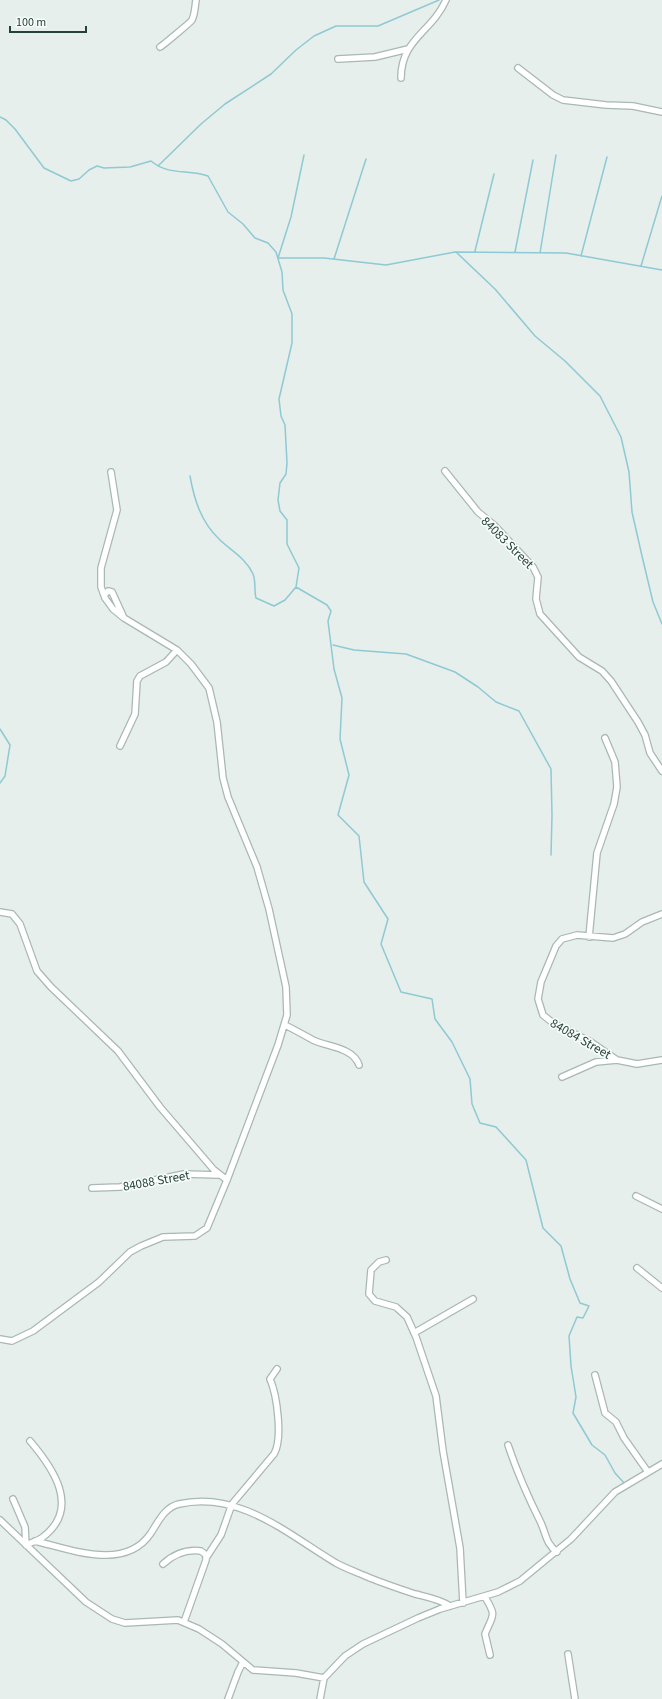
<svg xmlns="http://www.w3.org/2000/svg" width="662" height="1699" font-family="'Source Sans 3',sans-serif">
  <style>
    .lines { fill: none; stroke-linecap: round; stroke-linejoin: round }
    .stream { stroke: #8ec9d4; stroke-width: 1.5 }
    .street-casing { stroke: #a8b8b2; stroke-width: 8 }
    .street { stroke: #fff; stroke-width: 5.5 }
    .labels { text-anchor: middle; stroke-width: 3.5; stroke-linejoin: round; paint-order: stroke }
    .street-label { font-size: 13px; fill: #24423a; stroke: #f7fbf9 }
  </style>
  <rect width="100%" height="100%" fill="#e6efeb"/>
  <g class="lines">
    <path class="stream" d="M 0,117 L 6,120 L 15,129 L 44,168 L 71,181 L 79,179 L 89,170 L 97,166 L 104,168 L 130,167 L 151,161 C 169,176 187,169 208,176 L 228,212 L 243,224 L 255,238 L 268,243 L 276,252 L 282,272 L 283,290 L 292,314 L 292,343 L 279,399 L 281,416 L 285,425 L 287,463 L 286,474 L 280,483 L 278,500 L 280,511 L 287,520 L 287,544 L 299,568 L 296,587 L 327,605 L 331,611 L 328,621 L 334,669 L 342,698 L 340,739 L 349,775 L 338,815 L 359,836 L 364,882 L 388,919 L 381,944 L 401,992 L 432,999 L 435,1019 L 452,1042 L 470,1079 L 472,1104 L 480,1123 L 496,1127 L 526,1160 L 543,1228 L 561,1246 L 570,1279 L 580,1303 L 589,1306 L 583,1318 L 577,1317 L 569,1336 L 571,1366 L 576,1397 L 573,1413 L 592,1445 L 605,1455 L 615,1473 L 625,1484
      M 304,155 L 291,217 L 278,258 L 324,258 L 386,265 L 455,252 L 566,253 L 662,270
      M 158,166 L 201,124 L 225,104 L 271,74 L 296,50 L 314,36 L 336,26 L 378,26 L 439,0
      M 475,251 L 494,174
      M 456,252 L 495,289 L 535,336 L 565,361 L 600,396 L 621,437 L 629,472 L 632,512 L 642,556 L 653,602 L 662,624
      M 515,252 L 533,160
      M 540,253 L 556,155
      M 581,256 L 607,157
      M 334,259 L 366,159
      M 641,266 L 662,196
      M 190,476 C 194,499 201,522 219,539 C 230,550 246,558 253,574 C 256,581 254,590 256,598 L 274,606 L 285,600 L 296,587
      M 333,645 L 354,650 L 406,654 L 455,672 L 478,687 L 496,702 L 519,711 L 551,769 L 552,815 L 551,855
      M 0,729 L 10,745 L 5,776 L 0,783"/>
    <g class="street-casing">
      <path id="street" d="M 160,47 C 162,46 191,22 192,20 C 195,14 195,6 196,0
        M 338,59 L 375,57 L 408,49
        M 518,68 L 553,95 L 563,100 L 606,105 L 633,106 L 662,112
        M 401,78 C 401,39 432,32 446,0
        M 445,471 L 478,512 L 494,525 L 533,567 L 538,577 L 536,599 L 540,614 L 579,657 L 602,671 L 611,681 L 638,722 L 645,735 L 650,753 L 662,771
        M 104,595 L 108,591 L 112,592 L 123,616
        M 120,746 L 135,714 L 137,681 L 140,676 L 166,662 L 177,650
        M 0,912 L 12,914 L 20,924 L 37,971 L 51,987 L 118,1051 L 160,1107 L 214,1170 L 227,1180
        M 589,937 L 597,853 L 614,804 L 617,787 L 615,762 L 605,738
        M 285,1025 C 295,1030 304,1035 313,1040 C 327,1047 353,1047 359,1065
        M 617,1060 L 591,1042 L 553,1023 L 543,1015 L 538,999 L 541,982 L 556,946 L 562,939 L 577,935 L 613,938 L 625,934 L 642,922 L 662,914
        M 562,1077 L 596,1062 L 617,1060 L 637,1064 L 662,1060
        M 92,1188 L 120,1187 L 184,1174 L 219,1175
        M 636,1196 L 662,1209
        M 386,1260 L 379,1262 L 371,1270 L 369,1294 L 375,1301 L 396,1307 L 407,1317 L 416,1337 L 436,1396 L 443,1451 L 460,1548 L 463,1603
        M 637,1268 L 662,1288
        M 414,1333 L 473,1299
        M 0,1339 L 12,1341 L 33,1331 L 99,1282 L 130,1252 L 141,1246 L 163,1237 L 195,1236 L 207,1228 L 227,1180 L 278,1045 L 287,1015 L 286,987 L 269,909 L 257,867 L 228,797 L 223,778 L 217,722 L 209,688 L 191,664 L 177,650 L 124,618 L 113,609 L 105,598 L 101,587 L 101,568 L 117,510 L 111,472
        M 595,1375 L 605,1413 L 616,1422 L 624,1438 L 648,1472
        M 508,1445 C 517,1472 528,1497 541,1523 C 546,1534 546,1544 557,1552
        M 13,1499 L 25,1527 L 26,1545 C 32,1542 38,1541 43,1537 C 81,1508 53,1468 30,1441
        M 0,1520 L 86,1602 L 112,1619 L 125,1623 L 178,1620 L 199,1629 L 222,1644 L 253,1670 L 296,1673 L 324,1678
        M 35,1541 C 70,1549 125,1572 151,1533 C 158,1522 165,1507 179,1504 C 239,1490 289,1535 336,1563 C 347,1569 359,1573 370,1578 C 385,1584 400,1589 415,1594 C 427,1597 439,1599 450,1606
        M 206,1558 L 221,1535 L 232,1504 L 274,1454 C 283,1439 277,1395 270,1379 L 277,1369
        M 163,1564 C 174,1554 186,1549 201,1551 L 206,1555 L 206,1560 L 184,1622
        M 485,1597 C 497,1617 493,1614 485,1634 L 490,1655
        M 568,1654 L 575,1699
        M 228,1699 L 238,1672 L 243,1662
        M 320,1699 L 324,1678 L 345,1656 L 363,1644 L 418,1618 L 440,1609 L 498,1592 L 520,1581 L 571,1539 L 615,1492 L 662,1464"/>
    </g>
    <use href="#street" class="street"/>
  </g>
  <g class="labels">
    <g class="street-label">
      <text transform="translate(508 542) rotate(45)" y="5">84083 Street</text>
      <text transform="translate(581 1038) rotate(30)" y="5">84084 Street</text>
      <text transform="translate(156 1180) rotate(-10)" y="5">84088 Street</text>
    </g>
  </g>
  <path d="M10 26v6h76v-6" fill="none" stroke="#24423a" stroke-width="2"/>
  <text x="16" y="26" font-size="12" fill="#24423a" stroke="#f7fbf9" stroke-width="3" paint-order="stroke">100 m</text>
</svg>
